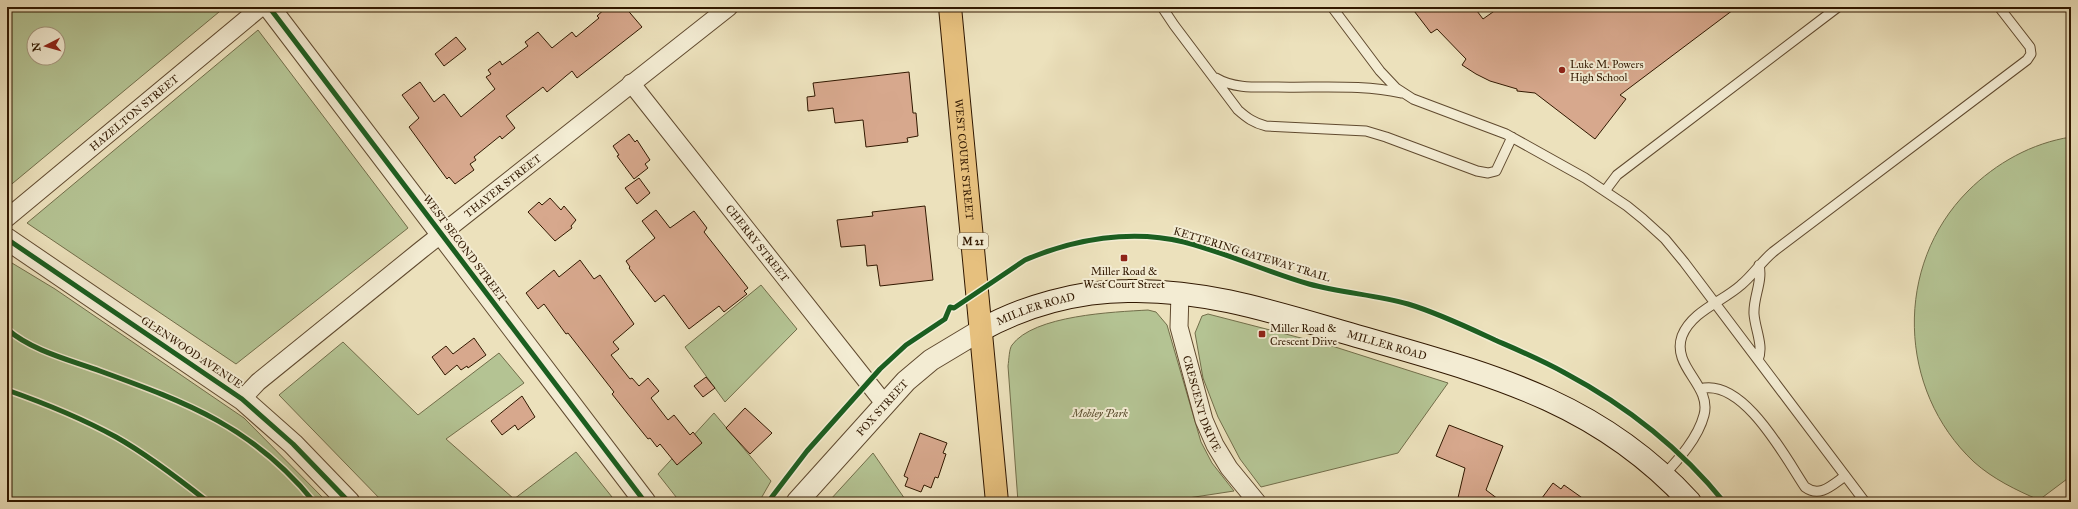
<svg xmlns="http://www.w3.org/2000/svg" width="2078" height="509" font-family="'IM FELL Great Primer',serif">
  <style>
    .green { fill: #b4c393; stroke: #726e4a; fill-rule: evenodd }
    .building { fill: #d7a88d; stroke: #311800 }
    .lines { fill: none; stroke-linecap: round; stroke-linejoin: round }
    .service-casing { stroke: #604a2f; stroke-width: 11 }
    .minor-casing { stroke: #604a2f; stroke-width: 19 }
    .tertiary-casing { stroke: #604a2f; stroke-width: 23 }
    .secondary-casing { stroke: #311800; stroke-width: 24 }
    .primary-casing { stroke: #311800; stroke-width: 24 }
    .service { stroke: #f3ecd3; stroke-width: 9 }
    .minor { stroke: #f3ecd3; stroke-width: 17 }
    .tertiary { stroke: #f3ecd3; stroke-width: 21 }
    .secondary { stroke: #f3ecd3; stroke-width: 22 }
    .primary { stroke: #e6c07e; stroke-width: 22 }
    .cycleway-casing { stroke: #f3ecd3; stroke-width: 8 }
    .cycleway { stroke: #1b5e20; stroke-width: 5 }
    .poi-dot { fill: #8f2418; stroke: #f3ecd3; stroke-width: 1.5 }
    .labels { text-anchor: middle; stroke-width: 4; stroke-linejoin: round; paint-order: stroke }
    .shield { fill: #f3ecd3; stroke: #6b583f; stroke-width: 1 }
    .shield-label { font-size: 10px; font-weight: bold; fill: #311800 }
    .poi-label { font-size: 11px; fill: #311800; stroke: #f3ecd3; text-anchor: start }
    .street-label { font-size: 11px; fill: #311800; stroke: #f3ecd3 }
    .park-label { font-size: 11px; font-style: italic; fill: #584b2c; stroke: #f3ecd3 }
  </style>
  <rect width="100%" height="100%" fill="#ece1bc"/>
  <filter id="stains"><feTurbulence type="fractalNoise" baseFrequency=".005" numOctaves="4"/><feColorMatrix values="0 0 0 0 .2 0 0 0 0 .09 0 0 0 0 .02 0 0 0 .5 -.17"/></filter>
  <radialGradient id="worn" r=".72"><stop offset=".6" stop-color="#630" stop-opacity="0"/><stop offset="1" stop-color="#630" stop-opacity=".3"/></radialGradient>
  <path class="green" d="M 7,7 L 225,7 L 7,188 ZM 34,34 L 58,34 L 58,58 L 34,58 Z
    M 258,30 L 408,228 L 236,364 L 27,223 Z
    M 2071,137 L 2071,476 L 2039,500 C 2016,490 1993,479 1974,462 C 1897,390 1894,265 1968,191 C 1996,163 2032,143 2071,137 Z
    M 7,260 L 55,289 L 244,418 L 327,502 L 7,502 Z
    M 761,285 L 797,329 L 725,402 L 685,347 Z
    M 1148,310 L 1156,312 L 1167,325 L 1201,442 L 1212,463 L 1234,491 L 1162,502 L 1018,502 L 1008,366 C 1009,360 1009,349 1012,345 C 1034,315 1114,312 1148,310 Z
    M 1208,314 L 1332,346 L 1448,383 L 1398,453 L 1261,487 L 1240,459 L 1218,417 L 1203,378 L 1195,333 L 1202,316 Z
    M 343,342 L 418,415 L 499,353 L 524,383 L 446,439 L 514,499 L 576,452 L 616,502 L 383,502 L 279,395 Z
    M 714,413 L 771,481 L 759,502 L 680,502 L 658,474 Z
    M 873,453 L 907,502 L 828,502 L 830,500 Z"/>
  <path class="building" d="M 607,7 L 625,7 L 642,27 L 577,78 L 572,71 L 547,92 L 543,87 L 506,116 L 515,128 L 502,139 L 500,136 L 474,157 L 476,160 L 470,164 L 474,170 L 455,184 L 449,177 L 447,179 L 409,127 L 419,118 L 402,95 L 420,82 L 434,102 L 444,94 L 461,117 L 495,89 L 486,77 L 491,74 L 488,70 L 500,61 L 502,65 L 528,46 L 525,42 L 538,32 L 552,48 L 572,32 L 576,37 L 599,18 L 597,16 Z
    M 1411,7 L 1474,7 L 1483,19 L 1500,7 L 1737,7 L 1620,95 L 1626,99 L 1595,139 L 1535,93 L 1517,91 L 1517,89 L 1490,81 L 1476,74 L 1462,65 L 1466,59 L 1437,29 L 1431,33 Z
    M 456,37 L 466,49 L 444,66 L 435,54 Z
    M 909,72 L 913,113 L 916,113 L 918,136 L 907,138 L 908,142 L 866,147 L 863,120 L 835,123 L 833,108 L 808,111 L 807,97 L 815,96 L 813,83 Z
    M 629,134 L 635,142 L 637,140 L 650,160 L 645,164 L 648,168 L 634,179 L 617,156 L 619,155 L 613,146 Z
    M 639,178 L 650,193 L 637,204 L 625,188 Z
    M 550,198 L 561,210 L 564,206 L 576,220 L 571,226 L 572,228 L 555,241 L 528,212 L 539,202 L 542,205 Z
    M 925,206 L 933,280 L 880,286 L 877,265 L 867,266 L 865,245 L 841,247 L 837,220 L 873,216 L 872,212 Z
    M 656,210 L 670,228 L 694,211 L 707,228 L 704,232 L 748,288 L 744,291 L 747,294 L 724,312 L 719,306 L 689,329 L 664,295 L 655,302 L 629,268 L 630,267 L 626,261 L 655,238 L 642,221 Z
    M 580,260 L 594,279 L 600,275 L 634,324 L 613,342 L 619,349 L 611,355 L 630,379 L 632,378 L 639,386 L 648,378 L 659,391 L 651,398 L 668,420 L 674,415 L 690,435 L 693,432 L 702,443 L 677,465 L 660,444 L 657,447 L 650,438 L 648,439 L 627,413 L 612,394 L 614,392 L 568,333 L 566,334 L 544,304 L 538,309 L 526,293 L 554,270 L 559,277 Z
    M 474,338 L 486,355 L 468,368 L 467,366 L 461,370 L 457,365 L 445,375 L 432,357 L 446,346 L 453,354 Z
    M 706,377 L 715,388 L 703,397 L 694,386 Z
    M 522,396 L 535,417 L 518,430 L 515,425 L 502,435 L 491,421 Z
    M 745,408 L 772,433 L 750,454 L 726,428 Z
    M 1449,425 L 1503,446 L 1486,490 L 1502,502 L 1457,502 L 1465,468 L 1436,456 Z
    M 920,433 L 947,443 L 943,453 L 946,454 L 938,478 L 935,477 L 931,488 L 924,485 L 921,492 L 905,486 L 908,478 L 904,476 Z
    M 1553,483 L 1561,489 L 1564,485 L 1588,502 L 1539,502 Z"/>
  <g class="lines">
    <g class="service-casing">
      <path id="service" d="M 1162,7 L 1174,25 L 1238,110 C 1247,118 1254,123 1266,126 L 1366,131 L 1386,137 L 1477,171 L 1488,173 L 1496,171 L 1512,137
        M 1332,7 L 1380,71 L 1396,88 L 1413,99 L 1506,134 L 1585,178 L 1627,206 L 1643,219 L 1665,239 L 1684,262 L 1865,502
        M 1216,78 C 1234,89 1258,87 1278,87 C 1317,88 1364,84 1401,93
        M 1605,191 L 1617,175 L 1838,7
        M 1758,360 C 1764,346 1755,329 1754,314 C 1753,297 1763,282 1759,265
        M 1700,389 C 1743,377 1785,457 1805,487 C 1820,498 1832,485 1845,476
        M 1663,476 C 1679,459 1698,438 1704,415 C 1712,385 1671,367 1682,336 C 1692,311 1722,302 1741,285 C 1753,275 1761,262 1773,252 L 2027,60 L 2031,54 L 2030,47 L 1999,7"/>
    </g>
    <g class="minor-casing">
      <g id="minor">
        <path id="s1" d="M 631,83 L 884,403"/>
        <path id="s2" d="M 7,218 L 261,7"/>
        <path id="s3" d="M 1180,293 L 1179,327 L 1204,420 L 1215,445 L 1229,468 L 1257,502"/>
        <path id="s4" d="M 242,399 L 258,382 L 421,250 L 729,7"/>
      </g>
    </g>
    <g class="tertiary-casing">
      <g id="tertiary">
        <path d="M 269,7 L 645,502"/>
        <path d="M 7,239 L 242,399 L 293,444 L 349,502"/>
        <path id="s5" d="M 797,502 L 906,381 L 931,360 L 981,330"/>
      </g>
    </g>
    <g class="secondary-casing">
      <g id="secondary">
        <path id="s6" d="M 981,330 C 1024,306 1078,291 1128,291 C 1205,289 1277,313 1350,334 C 1480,372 1594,397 1690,502"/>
      </g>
    </g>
    <g class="primary-casing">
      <g id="primary">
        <path id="s7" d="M 950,7 L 997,502"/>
      </g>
    </g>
    <use href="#service" class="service"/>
    <use href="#minor" class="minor"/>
    <use href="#tertiary" class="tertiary"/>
    <use href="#secondary" class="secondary"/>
    <use href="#primary" class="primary"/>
    <g class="cycleway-casing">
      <path id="cycleway" d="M 269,7 L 645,502
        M 7,239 L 242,399 L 293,444 L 349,502
        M 7,329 C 32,351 70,360 100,371 C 188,403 253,427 314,502
        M 7,390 C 44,403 81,418 116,437 C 148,455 179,479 208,502
        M 768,502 L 807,451 L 880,369 L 906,345 L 945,319 L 950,307 L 954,308 L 1025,260 C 1074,239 1131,229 1184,242 C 1227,253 1267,272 1309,284 C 1342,293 1376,295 1408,304 C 1438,313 1467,327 1495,340 C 1518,350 1542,360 1565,373 C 1625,405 1681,449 1724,502"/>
    </g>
    <use href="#cycleway" class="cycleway"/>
  </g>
  <g class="poi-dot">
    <circle cx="1562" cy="70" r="4"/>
    <rect x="1120" y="254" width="8" height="8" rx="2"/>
    <rect x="1258" y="330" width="8" height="8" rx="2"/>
  </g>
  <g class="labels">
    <rect class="shield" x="958" y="233" width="30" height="16" rx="3"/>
    <g class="shield-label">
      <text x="973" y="245">M 21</text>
    </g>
    <g class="poi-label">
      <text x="1570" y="68">Luke M. Powers<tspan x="1570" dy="13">High School</tspan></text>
      <text x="1124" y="275" text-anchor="middle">Miller Road &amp;<tspan x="1124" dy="13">West Court Street</tspan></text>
      <text x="1270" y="332">Miller Road &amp;<tspan x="1270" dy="13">Crescent Drive</tspan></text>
    </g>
    <g class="street-label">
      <text dy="4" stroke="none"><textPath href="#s2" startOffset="165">HAZELTON STREET</textPath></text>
      <text dy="4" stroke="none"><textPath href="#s7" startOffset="153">WEST COURT STREET</textPath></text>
      <text dy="4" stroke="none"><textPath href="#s4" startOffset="337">THAYER STREET</textPath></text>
      <text dy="4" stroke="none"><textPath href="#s1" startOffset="204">CHERRY STREET</textPath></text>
      <text transform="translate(465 248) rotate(53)" y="4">WEST SECOND STREET</text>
      <text transform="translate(1252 254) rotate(17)" y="4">KETTERING GATEWAY TRAIL</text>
      <text dy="4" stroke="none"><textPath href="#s6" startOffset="59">MILLER ROAD</textPath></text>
      <text dy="4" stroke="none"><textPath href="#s6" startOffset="419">MILLER ROAD</textPath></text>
      <text transform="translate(192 352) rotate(34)" y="4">GLENWOOD AVENUE</text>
      <text dy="4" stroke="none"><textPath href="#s3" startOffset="114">CRESCENT DRIVE</textPath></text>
      <text dy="4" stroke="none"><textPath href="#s5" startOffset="127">FOX STREET</textPath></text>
    </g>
    <g class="park-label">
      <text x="1100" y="417">Mobley Park</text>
    </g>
  </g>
  <rect width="2078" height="509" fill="none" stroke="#ece1bc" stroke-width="24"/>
  <rect x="8" y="8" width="2062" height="493" fill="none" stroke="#311800" stroke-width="2"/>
  <rect x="12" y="12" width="2054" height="485" fill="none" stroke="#311800"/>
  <g transform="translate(46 46) rotate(264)"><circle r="19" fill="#f3ecd3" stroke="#a5977f"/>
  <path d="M0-3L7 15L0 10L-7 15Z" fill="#8f2418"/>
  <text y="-6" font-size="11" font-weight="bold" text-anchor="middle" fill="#311800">N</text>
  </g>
  <rect width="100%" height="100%" filter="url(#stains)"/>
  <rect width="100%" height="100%" fill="url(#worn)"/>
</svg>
